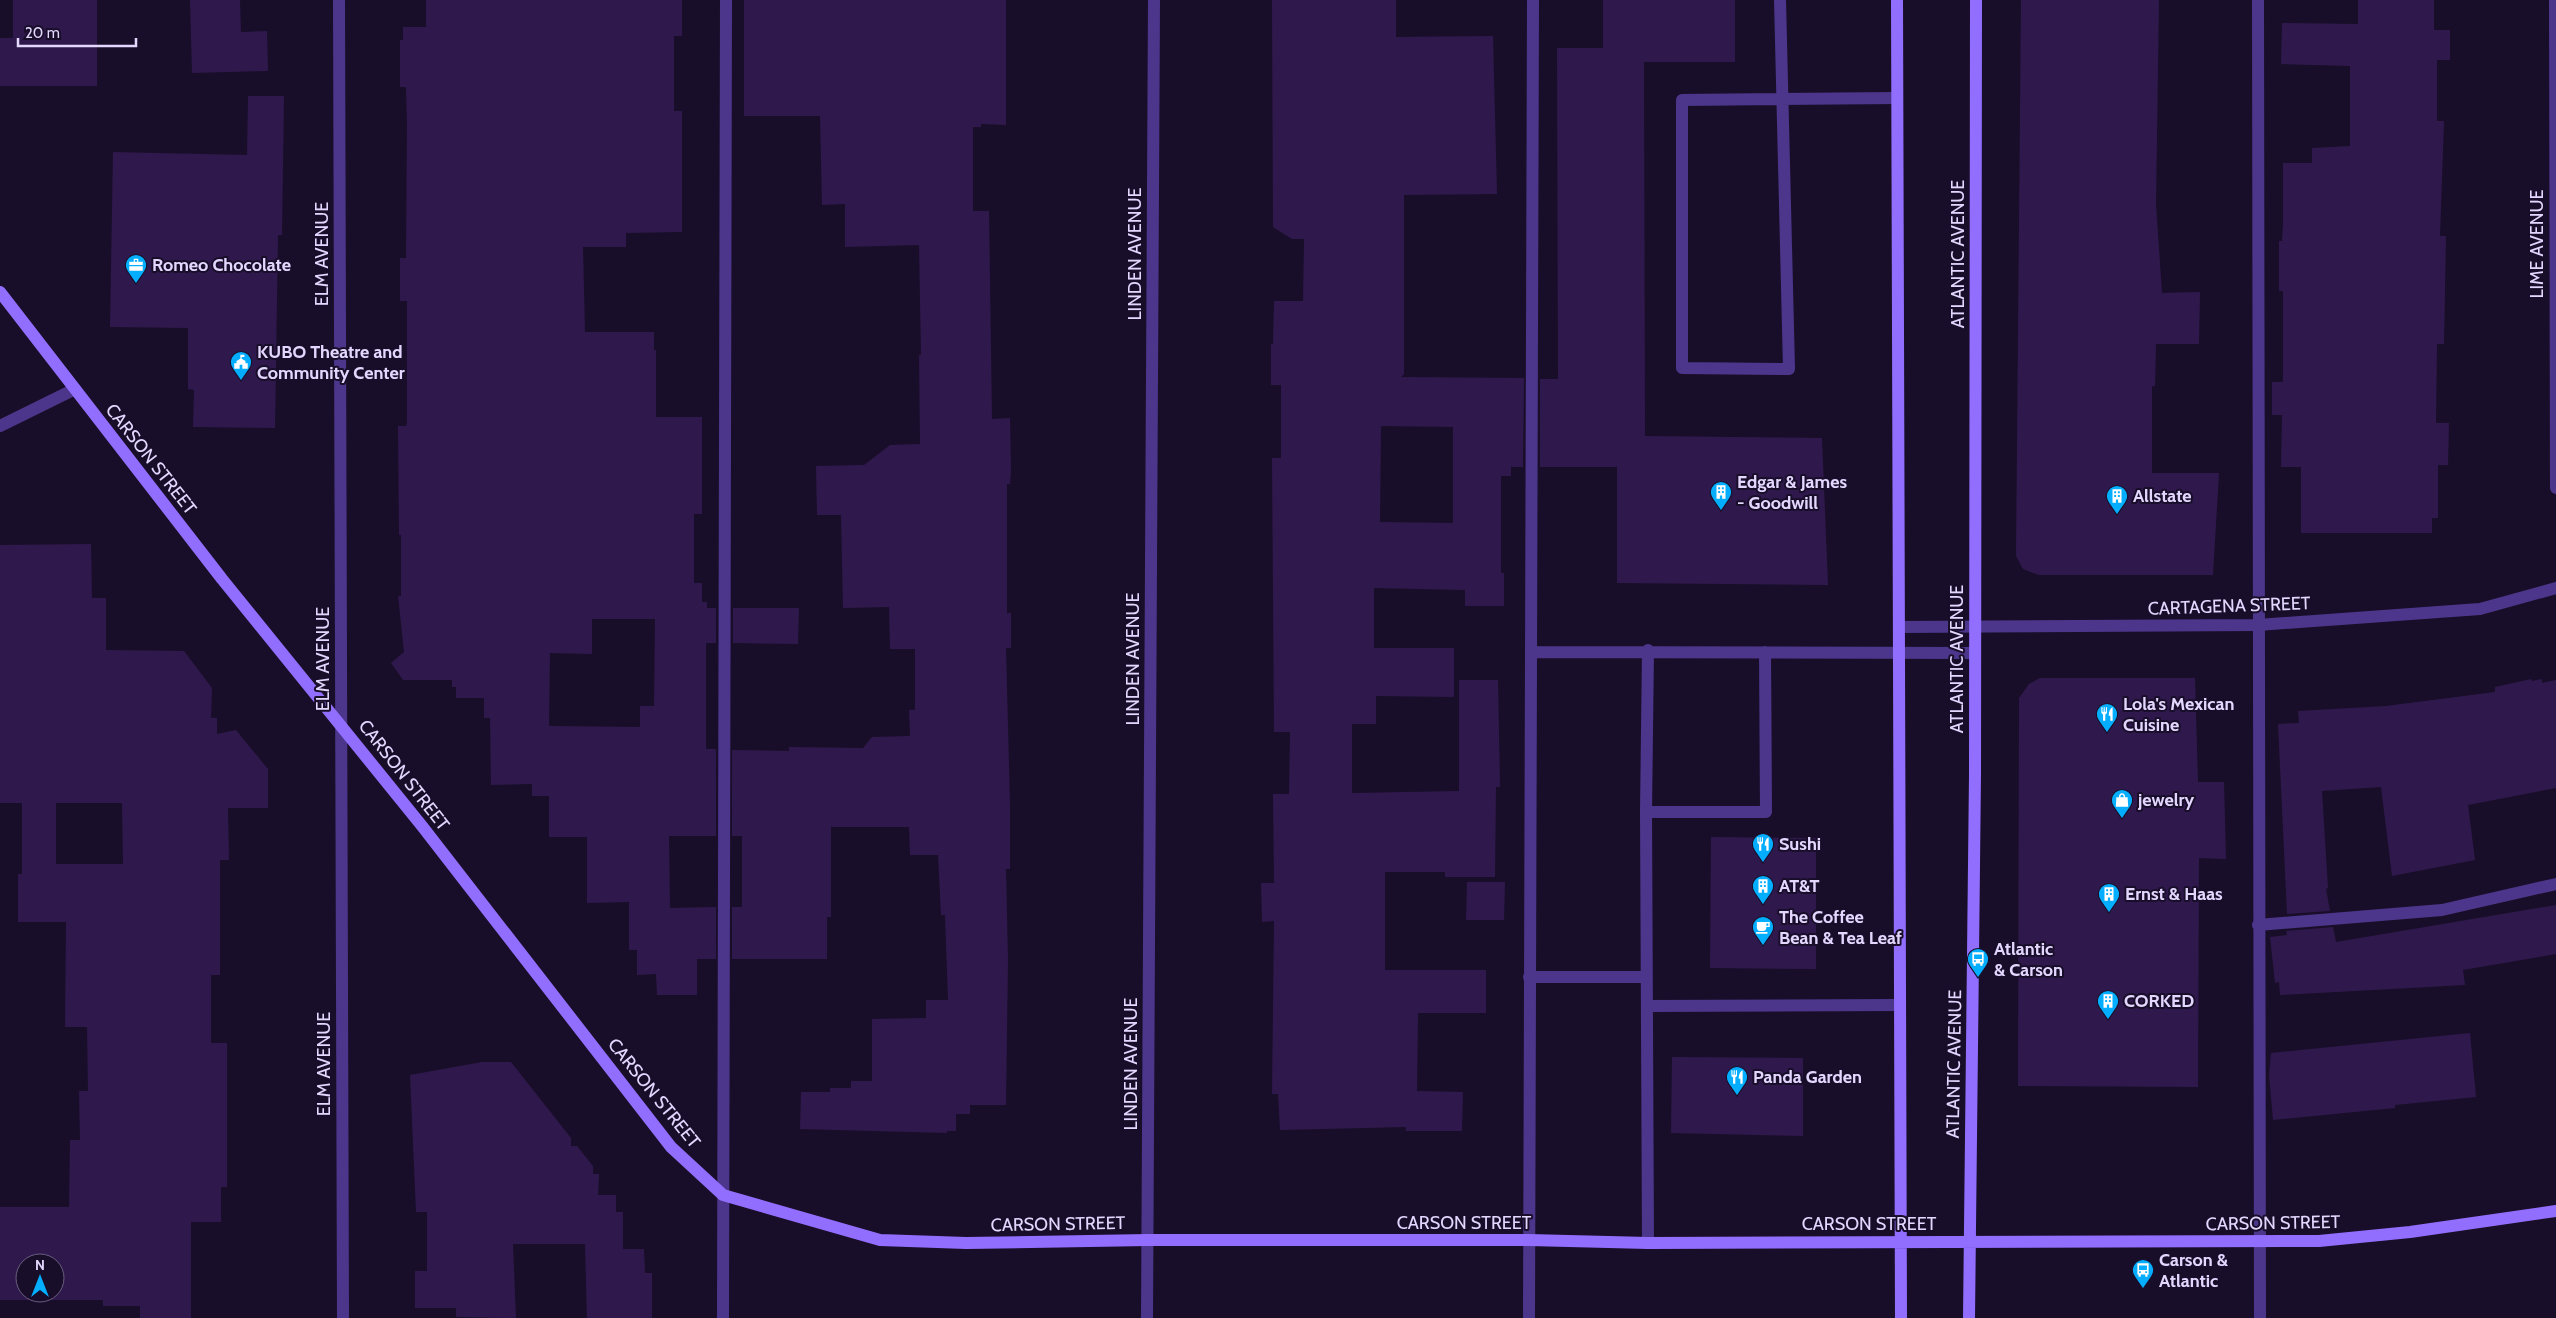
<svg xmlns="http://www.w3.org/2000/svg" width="2556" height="1318" font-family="Cabin,sans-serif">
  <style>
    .building { fill: #2f194c; fill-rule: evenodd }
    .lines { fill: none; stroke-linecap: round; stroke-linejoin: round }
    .lane { stroke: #4c368b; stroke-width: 12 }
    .street { stroke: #4c368b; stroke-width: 12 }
    .secondary { stroke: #926eff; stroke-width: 12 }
    .labels { text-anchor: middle; stroke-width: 4; stroke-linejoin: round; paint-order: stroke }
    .street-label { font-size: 18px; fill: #e4d7ff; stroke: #190e29 }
    .poi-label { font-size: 18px; font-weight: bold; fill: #e4d7ff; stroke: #190e29; text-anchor: start }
  </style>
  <rect width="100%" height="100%" fill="#190e29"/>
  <path class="building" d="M 13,0 L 97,0 L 97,86 L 0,86 L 0,38 L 13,38 Z
    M 190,0 L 240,0 L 241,32 L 267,31 L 268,71 L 192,73 Z
    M 426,0 L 682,0 L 682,36 L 674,36 L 674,111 L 682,111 L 682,232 L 626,233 L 626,247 L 583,247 L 585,332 L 654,332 L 654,350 L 656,350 L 656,417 L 702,417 L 702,514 L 694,514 L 694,583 L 702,583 L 702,602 L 707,602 L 707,608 L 716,608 L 716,643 L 706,643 L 706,749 L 716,749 L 716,836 L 669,836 L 670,908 L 716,907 L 716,959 L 697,959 L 697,995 L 657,995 L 656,974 L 637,975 L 637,950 L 629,950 L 629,902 L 587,903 L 587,837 L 549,837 L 549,796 L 532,796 L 532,784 L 491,785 L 490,718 L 484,718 L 484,698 L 456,698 L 456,687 L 452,687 L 452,680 L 403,680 L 391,663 L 404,652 L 398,596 L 401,596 L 401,535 L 399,535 L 398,426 L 406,426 L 407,422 L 407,301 L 400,301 L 400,258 L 406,258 L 407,125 L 406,87 L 400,87 L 400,40 L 403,40 L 403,27 L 426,27 ZM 592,619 L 655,619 L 654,706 L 640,706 L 640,727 L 549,726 L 550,653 L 592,654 Z
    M 744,0 L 1006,0 L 1006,125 L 981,124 L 981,127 L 973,127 L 973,211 L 989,211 L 992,419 L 1010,418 L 1011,471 L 1010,484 L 1007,484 L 1007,613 L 1011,613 L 1011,648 L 1006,648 L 1010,805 L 1010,869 L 1006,869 L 1008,960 L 1006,1105 L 970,1105 L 970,1114 L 956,1114 L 956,1131 L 947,1131 L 947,1133 L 800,1129 L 801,1092 L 830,1092 L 830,1088 L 851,1088 L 851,1081 L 872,1081 L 872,1019 L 926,1018 L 926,1000 L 948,1000 L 945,915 L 941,915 L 938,855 L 910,855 L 909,827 L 831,827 L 831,917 L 827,917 L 827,959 L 732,959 L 732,907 L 742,907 L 742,836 L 732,836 L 732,750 L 789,751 L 789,747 L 863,748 L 872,737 L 910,736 L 909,710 L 915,710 L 915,649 L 890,649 L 889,607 L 843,608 L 841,515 L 817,515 L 816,466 L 864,465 L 890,445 L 920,444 L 919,355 L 921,355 L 919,245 L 845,247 L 845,204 L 822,205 L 820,116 L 744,116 Z
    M 1272,0 L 1396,0 L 1396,37 L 1493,36 L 1497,194 L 1404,195 L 1404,374 L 1401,377 L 1524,378 L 1523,467 L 1511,467 L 1511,476 L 1501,476 L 1501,573 L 1504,573 L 1504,606 L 1465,606 L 1465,590 L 1374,588 L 1374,648 L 1454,648 L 1454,697 L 1376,696 L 1376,724 L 1352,724 L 1352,793 L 1459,791 L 1459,680 L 1498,680 L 1500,787 L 1496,787 L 1495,877 L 1445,877 L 1445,872 L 1385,872 L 1385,970 L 1486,970 L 1486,1013 L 1418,1013 L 1417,1091 L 1463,1092 L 1462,1131 L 1406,1131 L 1406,1127 L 1280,1130 L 1278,1094 L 1272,1094 L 1274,921 L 1262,922 L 1261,883 L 1274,883 L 1273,794 L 1289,794 L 1290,732 L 1274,732 L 1272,458 L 1281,458 L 1281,385 L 1271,385 L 1271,344 L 1273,344 L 1274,301 L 1303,301 L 1304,239 L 1292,239 L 1273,227 ZM 1381,426 L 1453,427 L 1453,523 L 1380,522 Z
    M 1603,0 L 1735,0 L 1735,62 L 1644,62 L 1645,436 L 1822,438 L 1828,585 L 1617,583 L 1617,467 L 1540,467 L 1540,379 L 1558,379 L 1557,48 L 1603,48 Z
    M 2021,0 L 2159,0 L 2156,204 L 2162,293 L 2200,292 L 2199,344 L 2156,344 L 2155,386 L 2152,386 L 2152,473 L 2219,473 L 2213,575 L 2039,575 L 2023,569 L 2016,556 Z
    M 2358,0 L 2434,0 L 2434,30 L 2450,30 L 2450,60 L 2437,60 L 2437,121 L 2444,121 L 2440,236 L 2446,236 L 2444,344 L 2437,344 L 2436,423 L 2449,423 L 2448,465 L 2438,465 L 2438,518 L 2432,518 L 2432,533 L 2301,533 L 2301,467 L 2281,467 L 2282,415 L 2272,415 L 2272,382 L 2283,382 L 2283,291 L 2279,291 L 2279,241 L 2282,241 L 2283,224 L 2283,163 L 2312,163 L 2312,148 L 2350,146 L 2350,66 L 2281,64 L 2282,23 L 2358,24 Z
    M 248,96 L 284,96 L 282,235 L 278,235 L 275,428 L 193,427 L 194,390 L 188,389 L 188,328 L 110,327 L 113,152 L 247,155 Z
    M 91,544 L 92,598 L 106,598 L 106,650 L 184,651 L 212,688 L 211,718 L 217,718 L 217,734 L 236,730 L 268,769 L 268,808 L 228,808 L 229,860 L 220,860 L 220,975 L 211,975 L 211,1043 L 227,1043 L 227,1187 L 221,1187 L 221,1222 L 191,1222 L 191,1318 L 140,1318 L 140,1306 L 103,1306 L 103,1300 L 0,1300 L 0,1207 L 69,1207 L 70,1140 L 80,1140 L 79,1091 L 88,1091 L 87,1027 L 65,1027 L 66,922 L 18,922 L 18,874 L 22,874 L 22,803 L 0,803 L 0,545 ZM 56,803 L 122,803 L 123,864 L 56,864 ZM 25,1263 L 55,1263 L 55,1293 L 25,1293 Z
    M 733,608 L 799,608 L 798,644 L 733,643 Z
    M 2040,678 L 2195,678 L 2198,782 L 2224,782 L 2226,859 L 2199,858 L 2198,1087 L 2018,1086 L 2019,698 L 2029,684 Z
    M 2531,679 L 2532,681 L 2542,679 L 2542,683 L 2556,680 L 2556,788 L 2468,805 L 2475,860 L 2392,876 L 2381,787 L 2322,791 L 2328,888 L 2326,889 L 2330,911 L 2287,914 L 2278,724 L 2299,723 L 2298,711 L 2386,706 L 2495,692 L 2495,687 Z
    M 1711,837 L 1816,838 L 1816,969 L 1710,968 Z
    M 1467,882 L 1505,882 L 1504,920 L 1466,920 Z
    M 2556,905 L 2556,954 L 2463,970 L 2465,985 L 2280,995 L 2279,982 L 2275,983 L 2270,937 L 2287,935 L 2286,931 L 2333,927 L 2336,942 Z
    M 2470,1033 L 2476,1097 L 2395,1105 L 2395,1108 L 2273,1120 L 2269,1075 L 2271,1053 Z
    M 1672,1057 L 1803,1058 L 1803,1136 L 1671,1133 Z
    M 482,1062 L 511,1062 L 571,1138 L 571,1146 L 577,1146 L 593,1166 L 593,1174 L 599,1174 L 598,1195 L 616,1195 L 616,1212 L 623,1212 L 623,1249 L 644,1249 L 645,1273 L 652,1273 L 652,1318 L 587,1318 L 585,1244 L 513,1244 L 516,1318 L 456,1317 L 456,1308 L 415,1308 L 415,1271 L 427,1271 L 427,1212 L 416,1212 L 410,1075 Z"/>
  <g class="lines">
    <path class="lane" d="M 1780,0 L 1789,369 L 1682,368 L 1682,100 L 1897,98
      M 2258,0 L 2260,1318
      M 0,426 L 75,389
      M 1648,650 L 1646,812 L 1648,1243
      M 1531,652 L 1974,653
      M 1646,812 L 1766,812 L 1765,652
      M 2258,925 L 2442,910 L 2556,884
      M 1529,977 L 1646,977
      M 1647,1006 L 1899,1005
      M 723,1318 L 726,0
      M 1529,1318 L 1533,0"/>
    <path class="street" d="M 339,0 L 343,1318
      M 2555,0 L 2556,488
      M 1899,627 L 2258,625 L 2480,609 L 2556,588
      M 1147,1318 L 1154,0"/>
    <path class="secondary" d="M 1897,0 L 1901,1318
      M 0,292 L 222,579 L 422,826 L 671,1147 L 723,1195 L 880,1240 L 966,1243 L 1148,1240 L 1529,1240 L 1648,1243 L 2319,1241 L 2410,1232 L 2556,1211
      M 1969,1318 L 1975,774 L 1976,0"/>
  </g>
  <defs>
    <g id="office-pin" transform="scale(1.125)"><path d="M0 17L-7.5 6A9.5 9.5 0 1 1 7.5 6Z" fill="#03adff" stroke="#190e29"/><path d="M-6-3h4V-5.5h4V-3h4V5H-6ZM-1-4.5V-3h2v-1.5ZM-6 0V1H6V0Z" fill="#fff"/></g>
    <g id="civic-pin" transform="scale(1.125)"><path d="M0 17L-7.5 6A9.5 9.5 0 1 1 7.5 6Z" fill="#03adff" stroke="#190e29"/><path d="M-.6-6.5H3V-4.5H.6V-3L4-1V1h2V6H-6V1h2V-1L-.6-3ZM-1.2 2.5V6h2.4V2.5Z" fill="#fff"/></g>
    <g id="building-pin" transform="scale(1.125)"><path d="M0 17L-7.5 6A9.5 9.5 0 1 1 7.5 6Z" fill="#03adff" stroke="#190e29"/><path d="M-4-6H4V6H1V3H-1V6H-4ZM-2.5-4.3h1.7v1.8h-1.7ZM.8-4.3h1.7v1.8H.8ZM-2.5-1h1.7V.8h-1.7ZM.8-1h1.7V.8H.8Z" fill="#fff"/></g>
    <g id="restaurant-pin" transform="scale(1.125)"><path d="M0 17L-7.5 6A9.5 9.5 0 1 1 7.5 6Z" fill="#03adff" stroke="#190e29"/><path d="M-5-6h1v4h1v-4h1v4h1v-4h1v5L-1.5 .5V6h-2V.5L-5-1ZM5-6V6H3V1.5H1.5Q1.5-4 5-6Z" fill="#fff"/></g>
    <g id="shop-pin" transform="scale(1.125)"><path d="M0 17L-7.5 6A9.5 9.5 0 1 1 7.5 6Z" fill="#03adff" stroke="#190e29"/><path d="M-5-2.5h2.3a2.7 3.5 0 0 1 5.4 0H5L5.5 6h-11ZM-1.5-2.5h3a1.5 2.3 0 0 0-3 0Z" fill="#fff"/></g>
    <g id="cafe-pin" transform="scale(1.125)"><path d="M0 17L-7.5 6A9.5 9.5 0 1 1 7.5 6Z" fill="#03adff" stroke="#190e29"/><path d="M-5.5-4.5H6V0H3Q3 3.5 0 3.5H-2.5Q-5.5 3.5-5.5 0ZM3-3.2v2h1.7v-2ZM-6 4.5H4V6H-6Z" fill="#fff"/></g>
    <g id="bus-pin" transform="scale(1.125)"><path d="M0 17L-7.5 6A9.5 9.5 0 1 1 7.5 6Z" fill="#03adff" stroke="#190e29"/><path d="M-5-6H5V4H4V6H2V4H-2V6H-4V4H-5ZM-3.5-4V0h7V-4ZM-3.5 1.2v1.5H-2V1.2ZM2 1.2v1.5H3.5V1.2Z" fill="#fff"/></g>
  </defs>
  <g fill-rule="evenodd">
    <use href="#office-pin" x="136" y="265"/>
    <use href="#civic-pin" x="241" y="362"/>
    <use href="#building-pin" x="1721" y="492"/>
    <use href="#building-pin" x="2117" y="496"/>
    <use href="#restaurant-pin" x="2107" y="714"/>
    <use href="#shop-pin" x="2122" y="800"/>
    <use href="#restaurant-pin" x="1763" y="844"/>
    <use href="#building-pin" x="1763" y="886"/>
    <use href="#building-pin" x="2109" y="894"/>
    <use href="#cafe-pin" x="1763" y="927"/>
    <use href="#bus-pin" x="1978" y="959"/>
    <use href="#building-pin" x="2108" y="1001"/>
    <use href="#restaurant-pin" x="1737" y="1077"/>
    <use href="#bus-pin" x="2143" y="1270"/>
  </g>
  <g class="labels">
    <g class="street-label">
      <text transform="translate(2537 244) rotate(-90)" y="6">LIME AVENUE</text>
      <text transform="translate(322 254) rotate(-90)" y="6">ELM AVENUE</text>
      <text transform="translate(1135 254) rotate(-90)" y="6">LINDEN AVENUE</text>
      <text transform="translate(1958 254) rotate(-90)" y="6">ATLANTIC AVENUE</text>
      <text transform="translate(151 459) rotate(52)" y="6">CARSON STREET</text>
      <text transform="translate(2229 606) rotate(-2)" y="6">CARTAGENA STREET</text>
      <text transform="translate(323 659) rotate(-90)" y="6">ELM AVENUE</text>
      <text transform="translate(1133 659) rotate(-90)" y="6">LINDEN AVENUE</text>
      <text transform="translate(1957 659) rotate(-90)" y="6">ATLANTIC AVENUE</text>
      <text transform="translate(404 775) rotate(52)" y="6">CARSON STREET</text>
      <text transform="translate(324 1064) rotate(-90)" y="6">ELM AVENUE</text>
      <text transform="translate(1131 1064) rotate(-90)" y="6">LINDEN AVENUE</text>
      <text transform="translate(1954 1064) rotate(-89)" y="6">ATLANTIC AVENUE</text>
      <text transform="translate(654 1093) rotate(51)" y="6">CARSON STREET</text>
      <text x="1464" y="1229">CARSON STREET</text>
      <text transform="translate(2273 1223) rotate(-1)" y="6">CARSON STREET</text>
      <text transform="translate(1058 1224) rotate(-1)" y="6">CARSON STREET</text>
      <text x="1869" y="1230">CARSON STREET</text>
    </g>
    <g class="poi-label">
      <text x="152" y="271">Romeo Chocolate</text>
      <text x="257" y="358">KUBO Theatre and<tspan x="257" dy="21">Community Center</tspan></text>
      <text x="1737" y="488">Edgar &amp; James<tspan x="1737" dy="21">- Goodwill</tspan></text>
      <text x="2133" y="502">Allstate</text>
      <text x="2123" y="710">Lola's Mexican<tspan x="2123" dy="21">Cuisine</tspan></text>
      <text x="2138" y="806">jewelry</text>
      <text x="1779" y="850">Sushi</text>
      <text x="1779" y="892">AT&amp;T</text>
      <text x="2125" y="900">Ernst &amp; Haas</text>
      <text x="1779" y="923">The Coffee<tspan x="1779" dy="21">Bean &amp; Tea Leaf</tspan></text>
      <text x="1994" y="955">Atlantic<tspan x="1994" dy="21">&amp; Carson</tspan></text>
      <text x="2124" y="1007">CORKED</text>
      <text x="1753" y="1083">Panda Garden</text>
      <text x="2159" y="1266">Carson &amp;<tspan x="2159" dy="21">Atlantic</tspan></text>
    </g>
  </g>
  <g transform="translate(40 1278)"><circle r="24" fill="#190e29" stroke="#6a5e7f"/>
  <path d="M0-4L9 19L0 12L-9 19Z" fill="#03adff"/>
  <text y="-8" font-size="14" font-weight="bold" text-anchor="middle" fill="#e4d7ff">N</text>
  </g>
  <path d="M18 38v8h118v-8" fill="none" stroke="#e4d7ff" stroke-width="2.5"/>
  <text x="25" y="38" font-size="15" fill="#e4d7ff" stroke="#190e29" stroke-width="4" paint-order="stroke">20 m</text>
</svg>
